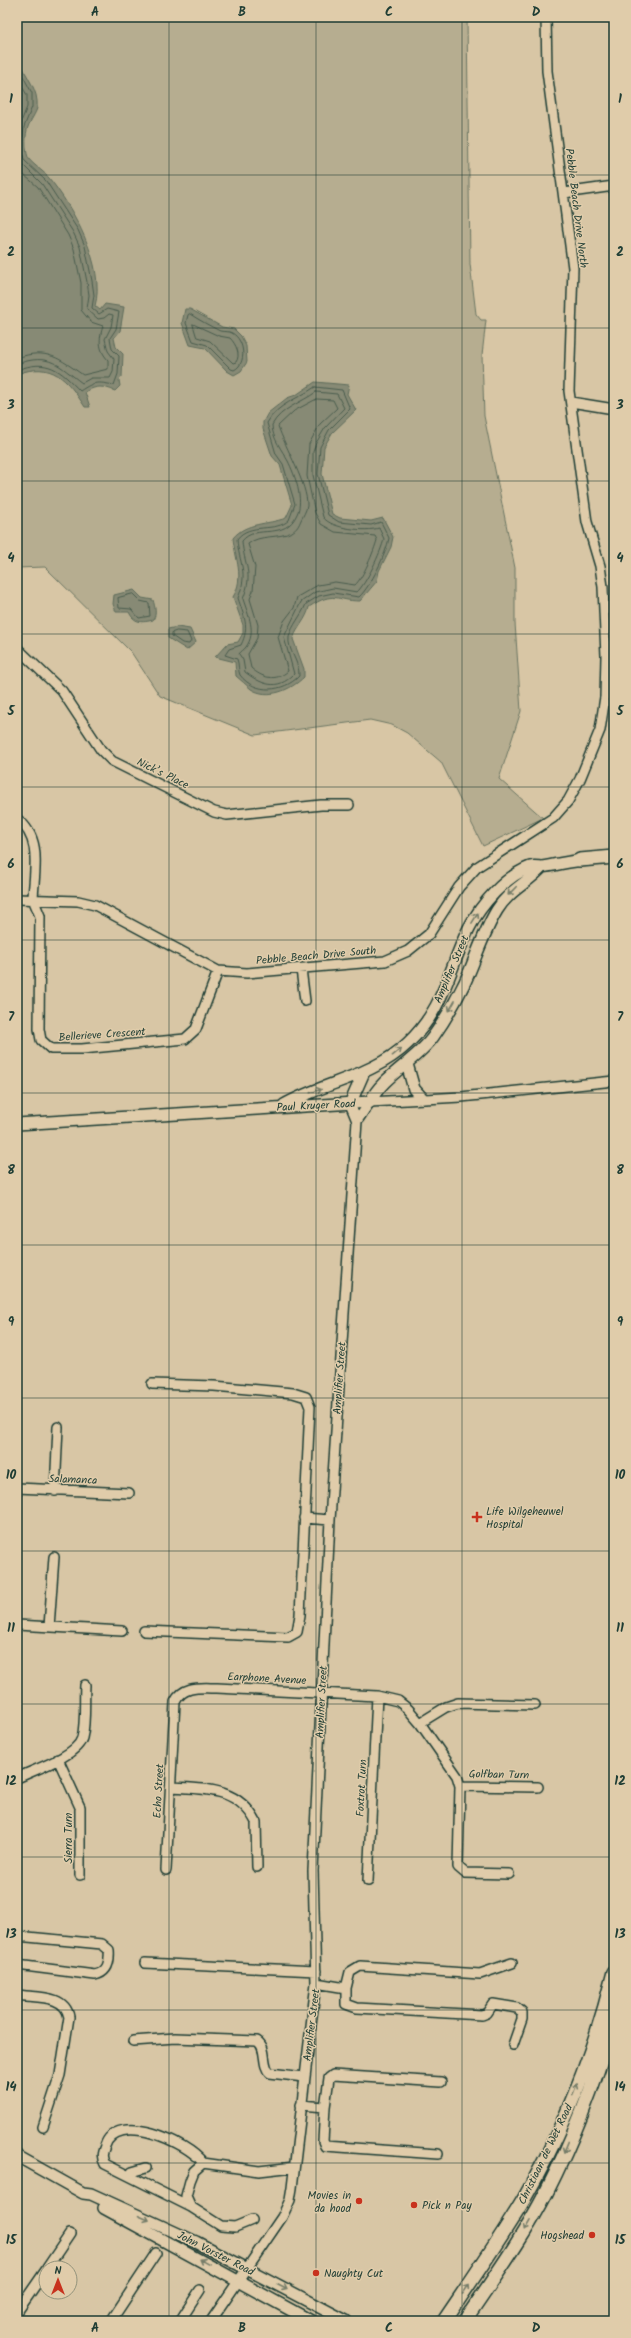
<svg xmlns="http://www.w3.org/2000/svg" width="631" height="2338" font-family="Kalam,sans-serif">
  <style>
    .green { fill: #b6ad90; stroke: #6a7562 }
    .water { fill: #878a74; stroke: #5d6b5a }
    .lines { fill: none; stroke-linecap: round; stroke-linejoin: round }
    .shore { stroke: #495c4e; stroke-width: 1 }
    .minor-casing { stroke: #1f3d34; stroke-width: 12 }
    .tertiary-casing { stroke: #1f3d34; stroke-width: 14 }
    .secondary-casing { stroke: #1f3d34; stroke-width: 16 }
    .minor { stroke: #e0ccaa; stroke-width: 9 }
    .tertiary { stroke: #e0ccaa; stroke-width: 11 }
    .secondary { stroke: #e0ccaa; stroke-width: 13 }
    .oneway { stroke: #767d69 }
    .grid { fill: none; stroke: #1f3d34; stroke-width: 1; stroke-opacity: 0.55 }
    .poi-dot { fill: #c8321e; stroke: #e0ccaa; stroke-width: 1.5 }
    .labels { text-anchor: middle; stroke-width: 3; stroke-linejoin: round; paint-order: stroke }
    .street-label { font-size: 11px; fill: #1f3d34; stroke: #e0ccaa }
    .poi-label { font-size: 11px; fill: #1f3d34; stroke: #e0ccaa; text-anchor: start }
    .neatline { fill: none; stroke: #1f3d34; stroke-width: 1.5 }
    .grid-label { font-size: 13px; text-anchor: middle; font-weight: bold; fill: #1f3d34 }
  </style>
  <rect width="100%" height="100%" fill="#d8c6a5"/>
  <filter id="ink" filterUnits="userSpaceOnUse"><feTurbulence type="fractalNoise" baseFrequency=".025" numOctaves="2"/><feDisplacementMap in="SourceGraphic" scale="8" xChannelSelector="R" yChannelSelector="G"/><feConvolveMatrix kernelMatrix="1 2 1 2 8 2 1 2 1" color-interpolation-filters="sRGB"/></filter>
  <g filter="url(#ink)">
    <path class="green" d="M 17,17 L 467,17 L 470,264 L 476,314 L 481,320 L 486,320 L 482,355 L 484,416 L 515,568 L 515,623 L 521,711 L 499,779 L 543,818 L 483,846 L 441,762 L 407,733 L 392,725 L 370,720 L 255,735 L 160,696 L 131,652 L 45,567 L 17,568 Z"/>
    <path class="water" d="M 17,61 L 20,61 C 26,78 39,89 37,108 C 36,113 30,121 28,127 C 25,134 25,149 28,157 C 29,162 45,172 49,178 C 73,207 106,267 95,306 L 100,310 L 105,304 L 124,307 L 120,331 L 114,338 L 116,347 L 123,354 L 122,377 L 119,380 L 120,386 L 115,391 C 103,386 97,385 85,392 L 90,407 L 85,407 C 67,379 52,361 17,374 Z
      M 185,309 L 190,309 L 222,327 L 234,329 L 241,336 L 246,346 L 247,362 L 241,371 L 234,375 L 227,371 L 205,348 L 190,345 L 182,323 Z
      M 315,382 L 349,385 L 347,394 L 356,410 L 332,433 L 324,447 L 322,474 L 332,514 L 340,518 L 371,521 L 383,518 L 393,537 L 391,547 L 379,571 L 377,581 L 360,601 C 335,601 335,590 309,607 C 307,619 297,627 293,639 L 304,669 L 304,677 C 291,690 268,700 251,689 C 246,685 241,680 236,676 L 235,662 L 215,657 L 227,644 L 238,642 L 243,633 L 243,625 L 233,597 C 245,577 235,559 233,538 C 246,522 267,525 286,518 L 292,505 L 280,465 L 272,456 L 263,429 L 263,422 L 268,413 L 287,398 L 296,395 Z
      M 134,590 L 142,598 L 153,600 C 155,607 157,614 153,620 C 142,623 134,623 129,612 L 116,612 L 113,604 L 114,595 Z
      M 177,627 L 190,629 L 196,642 L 187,650 L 168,638 L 168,629 Z"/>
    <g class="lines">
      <path class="shore" d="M 17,65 L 32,93 L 32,107 L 24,127 L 22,149 L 24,160 L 46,181 L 78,230 L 85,246 L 92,281 L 94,295 L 92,308 L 99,314 L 107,309 L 119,312 L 116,329 L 110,338 L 112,349 L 119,356 L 118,374 L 114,385 C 97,382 95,381 80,391 C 60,370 48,358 17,370
        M 17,78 L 27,95 L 27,107 L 19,127 L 17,150 L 20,162 L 42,184 L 73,232 L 80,247 L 87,282 L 89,295 L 87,309 L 98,319 L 104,318 L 109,314 L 113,315 L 111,327 L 105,339 L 108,351 L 114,359 L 113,372 L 110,378 L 91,378 L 82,383 C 59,366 50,352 17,364
        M 17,169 L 38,187 L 68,235 L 74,249 L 81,283 L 81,310 L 91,322 L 103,326 C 99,339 98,349 108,360 L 108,369 L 83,375 C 60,359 47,347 17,358
        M 190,314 C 199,320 210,326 220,331 C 224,332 229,331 232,333 C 245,340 247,364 234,370 L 231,369 L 207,345 L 193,341 L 186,323 L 188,315 Z
        M 193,324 L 219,336 L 230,338 C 236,344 241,355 236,362 L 233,363 L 210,341 L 197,337 Z
        M 315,387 L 342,390 L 350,409 L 329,430 L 320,447 L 318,474 L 328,515 L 339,522 L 371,525 L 381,522 L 389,538 C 386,554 371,586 359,597 L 333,593 L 319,596 L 306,604 C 302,615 292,625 289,637 C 287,650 300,662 299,676 C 284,692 255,695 240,675 C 238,671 239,664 237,659 L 225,655 L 229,649 L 241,645 C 250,627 244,617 238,598 C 249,571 239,565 237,539 C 249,522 276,533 289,520 L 295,504 L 283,464 L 276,454 L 267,423 C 277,404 298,399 315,387 Z
        M 316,392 L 337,394 L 344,408 L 325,428 L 316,443 L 313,452 L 313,475 L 323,517 C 331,529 366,532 379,528 L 384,539 C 381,552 366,584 357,592 L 333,588 L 315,592 L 301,602 L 284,637 L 294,674 C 277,692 261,684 245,672 L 243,660 L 239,654 C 241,651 244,650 246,647 C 257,632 248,615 243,599 C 254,572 244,566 242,541 C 256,523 285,542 297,514 C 304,500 295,475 288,461 C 282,450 272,438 272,425 C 281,408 301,403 316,392 Z
        M 317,399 L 333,400 L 337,408 L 320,424 L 309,444 L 307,476 L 315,513 L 321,524 L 335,532 L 375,536 L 377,540 C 374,551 363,578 355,585 L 335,582 L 318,585 L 297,597 L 294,608 L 284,621 L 278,637 L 288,671 C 276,682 262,678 251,668 L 248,654 L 257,638 L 258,625 L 250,599 L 253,591 L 255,567 L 248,544 C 260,534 278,539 292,532 C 297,529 299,525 301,520 C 303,516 306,511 307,506 C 308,485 285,447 278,426 L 294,411 Z
        M 133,594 L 140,601 L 149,603 L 150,616 L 139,618 L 131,609 L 119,608 L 118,598 Z
        M 177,631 L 187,632 L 191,641 L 189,644 L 182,643 L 172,636 L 172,633 Z"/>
      <g class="minor-casing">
        <path id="minor" d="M 564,193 L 614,186
          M 571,402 L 614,409
          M 17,648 L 62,691 L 101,750 L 112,761 L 214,812 L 227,815 L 321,805 L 349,805
          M 17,819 C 43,838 34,871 33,899
          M 17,899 L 78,901 L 95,905 L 218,971 L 247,973 L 385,961 L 408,951 L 429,934 L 459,887 L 477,867 L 553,818 L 568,801 L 580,779 L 600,730 L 605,697 L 606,656 L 603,587 L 600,566 L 587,522 L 569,391 L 573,268 L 547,71 L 546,17
          M 33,899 L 40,916 L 39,1029 L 41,1040 L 51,1049 L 82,1049 L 185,1039 L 196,1029 L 218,971
          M 301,969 L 305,1001
          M 357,1121 L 370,1102 L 461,1097 L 614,1081
          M 17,1488 L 129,1493
          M 55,1491 L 58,1427
          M 304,1518 L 330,1520
          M 17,1625 L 122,1631
          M 49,1627 L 54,1557
          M 144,1631 L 288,1637 L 297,1632 L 300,1615 L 310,1407 L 306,1397 L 293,1393 L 214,1386 L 152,1384
          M 420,1723 L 446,1707 L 458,1703 L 535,1705
          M 58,1759 L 80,1807 L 80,1875
          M 17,1778 C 33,1770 77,1756 82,1738 C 86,1722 84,1702 85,1685
          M 460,1786 L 538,1787
          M 171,1787 C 205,1789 238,1787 256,1822 L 257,1867
          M 166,1870 L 175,1702 C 183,1685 201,1688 217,1688 L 377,1696 L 398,1701 L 408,1709 L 420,1723 L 457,1776 L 460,1786 L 458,1867 L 465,1873 L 509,1874
          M 368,1881 L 377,1696
          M 17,1936 L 102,1944 L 109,1950 C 110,1962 108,1972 95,1975 L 17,1965
          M 145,1963 L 316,1971
          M 316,1983 L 346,1988 L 350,1972 L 360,1966 L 480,1974 L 512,1963
          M 346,1988 L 346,2004 L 357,2008 L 482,2015 L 487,2013 L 493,2004 L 517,2008 L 522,2012 L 522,2019 L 513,2045
          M 17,1995 C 36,1998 65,1994 69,2017 L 60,2075 L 43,2127
          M 133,2041 L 175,2038 L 257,2041 C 268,2048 261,2065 270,2073 L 304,2077
          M 301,2105 L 325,2107 L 329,2078 L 333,2075 L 441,2082
          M 325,2107 L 323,2141 L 325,2146 L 438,2154
          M 203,2163 L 194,2171 L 190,2181 L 186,2196 L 191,2207 L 221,2226 L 235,2227 L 252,2220
          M 130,2176 L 132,2172 L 146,2168
          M 191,2207 L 105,2164 C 101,2157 102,2153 105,2146 C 116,2110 188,2142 203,2163 L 259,2171 L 294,2167
          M 47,2268 L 70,2234
          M 17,2312 L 46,2270
          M 111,2321 L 156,2253
          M 180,2321 L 200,2290
          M 211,2321 L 282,2217 L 290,2200 L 292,2188 L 316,1983 L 313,1871 L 330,1520 L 357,1121 L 350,1104"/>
      </g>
      <g class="tertiary-casing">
        <path id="tertiary" d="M 407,1064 L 414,1089 L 422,1098
          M 350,1104 L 364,1072
          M 284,1105 C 324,1082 373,1077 408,1043 C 445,1008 448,970 469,928 C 481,904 505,877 530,867 C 534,866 539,867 542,867 C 558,865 572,860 587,860
          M 17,1124 L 370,1102 C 383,1075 415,1062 433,1037 C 445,1020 456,1001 465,982 C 476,958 483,933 497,910 C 509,890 528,883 542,867
          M 17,2156 L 83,2193 L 91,2194 L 196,2242 L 346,2321
          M 104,2208 L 311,2321"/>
      </g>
      <g class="secondary-casing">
        <path id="secondary" d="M 580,860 L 614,857
          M 444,2321 C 471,2281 499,2241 524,2199 C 564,2129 595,2050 614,1972
          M 465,2321 C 493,2279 523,2238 546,2193 C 574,2138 597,2077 614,2018"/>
      </g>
      <use href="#minor" class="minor"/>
      <use href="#tertiary" class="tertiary"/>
      <use href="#secondary" class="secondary"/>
    </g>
    <defs><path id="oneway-shaft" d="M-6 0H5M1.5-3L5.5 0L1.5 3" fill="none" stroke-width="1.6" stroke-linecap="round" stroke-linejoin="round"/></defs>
    <g class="oneway">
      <use href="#oneway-shaft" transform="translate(512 891) rotate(134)"/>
      <use href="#oneway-shaft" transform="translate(475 918) rotate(-58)"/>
      <use href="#oneway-shaft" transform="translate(452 1006) rotate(120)"/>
      <use href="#oneway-shaft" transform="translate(397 1052) rotate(-39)"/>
      <use href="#oneway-shaft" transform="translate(316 1091) rotate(-17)"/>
      <use href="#oneway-shaft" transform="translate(575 2089) rotate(-68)"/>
      <use href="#oneway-shaft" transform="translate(566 2147) rotate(112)"/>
      <use href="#oneway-shaft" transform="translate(144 2218) rotate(23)"/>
      <use href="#oneway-shaft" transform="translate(527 2225) rotate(120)"/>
      <use href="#oneway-shaft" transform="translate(205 2262) rotate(-151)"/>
      <use href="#oneway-shaft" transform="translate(282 2287) rotate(27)"/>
      <use href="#oneway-shaft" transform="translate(466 2289) rotate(-56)"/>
    </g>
  </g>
  <path class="grid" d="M 169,17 L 169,2321M 316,17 L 316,2321M 462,17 L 462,2321M 17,175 L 614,175M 17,328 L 614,328M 17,481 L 614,481M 17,634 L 614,634M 17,787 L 614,787M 17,940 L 614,940M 17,1093 L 614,1093M 17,1245 L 614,1245M 17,1398 L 614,1398M 17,1551 L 614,1551M 17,1704 L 614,1704M 17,1857 L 614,1857M 17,2010 L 614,2010M 17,2163 L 614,2163"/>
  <g class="poi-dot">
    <path d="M475 1511h4v4h4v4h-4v4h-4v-4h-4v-4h4z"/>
    <circle cx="359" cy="2201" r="4"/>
    <circle cx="414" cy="2205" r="4"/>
    <circle cx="592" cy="2235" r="4"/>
    <circle cx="316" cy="2273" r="4"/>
  </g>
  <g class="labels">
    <g class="street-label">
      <text transform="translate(577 208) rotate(83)" y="4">Pebble Beach Drive North</text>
      <text transform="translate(163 773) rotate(26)" y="4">Nick’s Place</text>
      <text transform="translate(316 955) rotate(-5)" y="4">Pebble Beach Drive South</text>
      <text transform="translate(451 969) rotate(-67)" y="4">Amplifier Street</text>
      <text transform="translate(102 1034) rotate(-4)" y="4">Bellerieve Crescent</text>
      <text transform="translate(316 1105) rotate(-3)" y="4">Paul Kruger Road</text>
      <text transform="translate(339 1378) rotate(-86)" y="4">Amplifier Street</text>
      <text transform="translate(73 1479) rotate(2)" y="4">Salamanca</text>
      <text transform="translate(267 1678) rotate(3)" y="4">Earphone Avenue</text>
      <text transform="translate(321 1702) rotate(-87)" y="4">Amplifier Street</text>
      <text transform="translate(499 1774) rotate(1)" y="4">Golfban Turn</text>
      <text transform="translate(361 1788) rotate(-87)" y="4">Foxtrot Turn</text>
      <text transform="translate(158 1791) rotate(-87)" y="4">Echo Street</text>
      <text transform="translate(68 1838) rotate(-90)" y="4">Sierra Turn</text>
      <text transform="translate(311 2025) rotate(-83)" y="4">Amplifier Street</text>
      <text transform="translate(545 2154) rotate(-64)" y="4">Christiaan de Wet Road</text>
      <text transform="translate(216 2253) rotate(27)" y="4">John Vorster Road</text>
    </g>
    <g class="poi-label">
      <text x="486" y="1515">Life Wilgeheuwel<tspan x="486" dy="13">Hospital</tspan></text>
      <text x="351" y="2199" text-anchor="end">Movies in<tspan x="351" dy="13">da hood</tspan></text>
      <text x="422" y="2209">Pick n Pay</text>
      <text x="584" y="2239" text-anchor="end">Hogshead</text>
      <text x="324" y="2277">Naughty Cut</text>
    </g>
  </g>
  <rect width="631" height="2338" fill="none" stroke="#e0ccaa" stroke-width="44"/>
  <g transform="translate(58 2280)"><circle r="19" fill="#e0ccaa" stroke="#93937b"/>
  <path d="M0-3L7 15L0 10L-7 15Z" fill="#c8321e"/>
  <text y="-6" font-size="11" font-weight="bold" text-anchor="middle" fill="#1f3d34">N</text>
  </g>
  <rect x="22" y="22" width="587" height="2294" class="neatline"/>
  <g class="grid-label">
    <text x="95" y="16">A</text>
    <text x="242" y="16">B</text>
    <text x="389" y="16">C</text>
    <text x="536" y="16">D</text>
    <text x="11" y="103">1</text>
    <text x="620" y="103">1</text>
    <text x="11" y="256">2</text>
    <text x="620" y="256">2</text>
    <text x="11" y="409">3</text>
    <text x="620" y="409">3</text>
    <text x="11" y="562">4</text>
    <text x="620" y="562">4</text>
    <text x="11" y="715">5</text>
    <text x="620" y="715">5</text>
    <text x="11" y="868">6</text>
    <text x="620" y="868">6</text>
    <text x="11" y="1021">7</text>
    <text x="620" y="1021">7</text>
    <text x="11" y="1174">8</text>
    <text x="620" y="1174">8</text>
    <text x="11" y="1326">9</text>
    <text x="620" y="1326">9</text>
    <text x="11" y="1479">10</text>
    <text x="620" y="1479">10</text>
    <text x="11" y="1632">11</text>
    <text x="620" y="1632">11</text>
    <text x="11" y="1785">12</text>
    <text x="620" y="1785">12</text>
    <text x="11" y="1938">13</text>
    <text x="620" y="1938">13</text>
    <text x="11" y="2091">14</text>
    <text x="620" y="2091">14</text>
    <text x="11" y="2244">15</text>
    <text x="620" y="2244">15</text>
    <text x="95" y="2332">A</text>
    <text x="242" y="2332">B</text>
    <text x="389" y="2332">C</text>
    <text x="536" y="2332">D</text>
  </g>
</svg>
